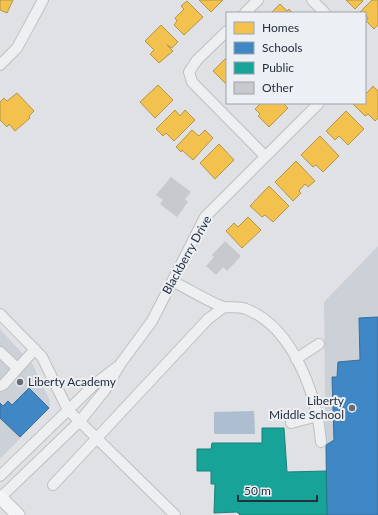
<svg xmlns="http://www.w3.org/2000/svg" width="378" height="515" font-family="Lato,sans-serif">
  <style>
    .built { fill: #ccd1d8 }
    .water { fill: #acbed0 }
    .homes { fill: #f2c14e; stroke: #b59549 }
    .schools { fill: #3f88c5; stroke: #386d9c }
    .public { fill: #17a398; stroke: #1c807d }
    .building { fill: #c7c9cd }
    .lines { fill: none; stroke-linecap: round; stroke-linejoin: round }
    .minor-casing { stroke: #bdbfc2; stroke-width: 12 }
    .major-casing { stroke: #bbbec2; stroke-width: 15 }
    .minor { stroke: #eeeff1; stroke-width: 10 }
    .major { stroke: #f3f4f5; stroke-width: 13 }
    .poi-dot { fill: #676d77; stroke: #ecf0f5; stroke-width: 1.5 }
    .labels { text-anchor: middle; stroke-width: 4; stroke-linejoin: round; paint-order: stroke }
    .street-label { font-size: 12px; fill: #262f3d; stroke: #ecf0f5 }
    .poi-label { font-size: 12px; fill: #262f3d; stroke: #ecf0f5; text-anchor: start }
  </style>
  <rect width="100%" height="100%" fill="#dfe1e4"/>
  <path class="built" d="M 378,246 L 378,515 L 326,515 L 324,302 Z
    M 0,329 L 33,365 L 49,399 L 50,408 L 0,459 Z"/>
  <path class="water" d="M 254,411 L 255,434 L 214,434 L 214,412 Z"/>
  <path class="homes" d="M 0,0 L 13,0 L 7,13 L 0,10 Z
    M 199,0 L 223,0 L 211,12 Z
    M 346,0 L 362,0 L 363,1 L 355,9 Z
    M 372,0 L 378,0 L 378,25 L 374,29 L 366,21 L 368,19 L 365,13 L 360,12 Z
    M 187,1 L 203,17 L 184,35 L 174,25 L 177,21 L 175,18 L 184,9 L 181,6 Z
    M 280,4 L 287,11 L 289,9 L 292,13 L 271,13 Z
    M 161,25 L 178,42 L 172,48 L 167,45 L 173,51 L 159,63 L 150,54 L 154,50 L 145,41 Z
    M 227,57 L 227,85 L 213,71 Z
    M 158,85 L 173,100 L 155,118 L 140,102 Z
    M 373,86 L 378,91 L 378,118 L 375,121 L 368,114 L 365,116 L 352,103 L 365,103 L 365,91 L 367,93 Z
    M 17,93 L 34,111 L 29,116 L 30,118 L 15,131 L 9,124 L 7,127 L 0,120 L 0,102 L 4,98 L 7,101 Z
    M 261,103 L 283,103 L 288,108 L 269,127 L 258,116 L 260,114 L 255,109 Z
    M 175,110 L 180,116 L 185,110 L 195,120 L 174,141 L 166,133 L 163,136 L 156,129 Z
    M 346,111 L 364,129 L 348,145 L 339,136 L 335,140 L 326,131 Z
    M 192,130 L 199,136 L 205,130 L 213,138 L 193,160 L 182,150 L 181,152 L 176,147 Z
    M 320,136 L 339,156 L 323,172 L 316,165 L 313,167 L 301,155 Z
    M 219,144 L 234,160 L 215,179 L 200,163 Z
    M 296,161 L 315,181 L 308,187 L 305,184 L 299,191 L 301,193 L 293,201 L 275,182 Z
    M 269,186 L 289,206 L 273,222 L 265,215 L 262,217 L 250,206 Z
    M 248,217 L 261,230 L 242,248 L 226,231 L 234,223 L 238,227 Z"/>
  <path class="schools" d="M 378,317 L 378,515 L 327,515 L 326,445 L 334,440 L 332,377 L 337,377 L 338,362 L 360,360 L 359,318 Z
    M 29,388 L 49,408 L 20,437 L 0,418 L 0,403 L 3,406 L 8,401 L 12,405 Z"/>
  <path class="public" d="M 262,428 L 284,428 L 287,472 L 326,471 L 327,515 L 240,515 L 237,512 L 214,513 L 215,484 L 211,484 L 211,471 L 197,471 L 197,449 L 211,449 L 212,443 L 262,443 Z"/>
  <path class="building" d="M 171,177 L 191,192 L 185,199 L 188,202 L 177,217 L 160,204 L 163,200 L 156,195 Z
    M 225,241 L 241,256 L 227,271 L 223,267 L 216,275 L 206,266 L 214,257 L 212,255 Z"/>
  <g class="lines">
    <g class="minor-casing">
      <path id="minor" d="M 312,0 L 325,13
        M 245,13 L 258,0
        M 227,31 L 197,60 L 189,72 L 192,82 L 265,156
        M 0,65 L 17,48 L 43,0
        M 172,281 C 185,287 212,304 224,307 C 231,308 239,306 246,309 C 293,327 317,395 321,442
        M 0,314 L 42,357 L 68,410 L 175,515
        M 0,352 L 17,368
        M 296,359 L 319,344
        M 0,386 L 4,384 L 35,349
        M 291,423 L 318,416
        M 0,476 L 96,383 L 117,367
        M 53,485 L 208,319 L 224,307
        M 0,498 L 80,421 L 105,390 L 121,363 L 152,321 L 205,217 L 319,103"/>
    </g>
    <g class="major-casing">
      <path id="major" d="M 0,497 L 18,515"/>
    </g>
    <use href="#minor" class="minor"/>
    <use href="#major" class="major"/>
  </g>
  <g class="poi-dot">
    <circle cx="20" cy="382" r="4"/>
    <circle cx="352" cy="408" r="4"/>
  </g>
  <g class="labels">
    <g class="street-label">
      <text transform="translate(187 255) rotate(-61)" y="4">Blackberry Drive</text>
    </g>
    <g class="poi-label">
      <text x="28" y="386">Liberty Academy</text>
      <text x="344" y="405" text-anchor="end">Liberty<tspan x="344" dy="14">Middle School</tspan></text>
    </g>
  </g>
  <rect x="226" y="12" width="140" height="92" fill="#ecf0f5" stroke="#9da3ab"/>
  <rect x="234" y="22" width="20" height="12" fill="#f2c14e" stroke="#9da3ab"/>
  <text x="262" y="32" font-size="12" fill="#262f3d">Homes</text>
  <rect x="234" y="42" width="20" height="12" fill="#3f88c5" stroke="#9da3ab"/>
  <text x="262" y="52" font-size="12" fill="#262f3d">Schools</text>
  <rect x="234" y="62" width="20" height="12" fill="#17a398" stroke="#9da3ab"/>
  <text x="262" y="72" font-size="12" fill="#262f3d">Public</text>
  <rect x="234" y="82" width="20" height="12" fill="#c7c9cd" stroke="#9da3ab"/>
  <text x="262" y="92" font-size="12" fill="#262f3d">Other</text>
  <path d="M238 495v6h79v-6" fill="none" stroke="#262f3d" stroke-width="2"/>
  <text x="244" y="495" font-size="12" fill="#262f3d" stroke="#ecf0f5" stroke-width="3" paint-order="stroke">50 m</text>
</svg>
